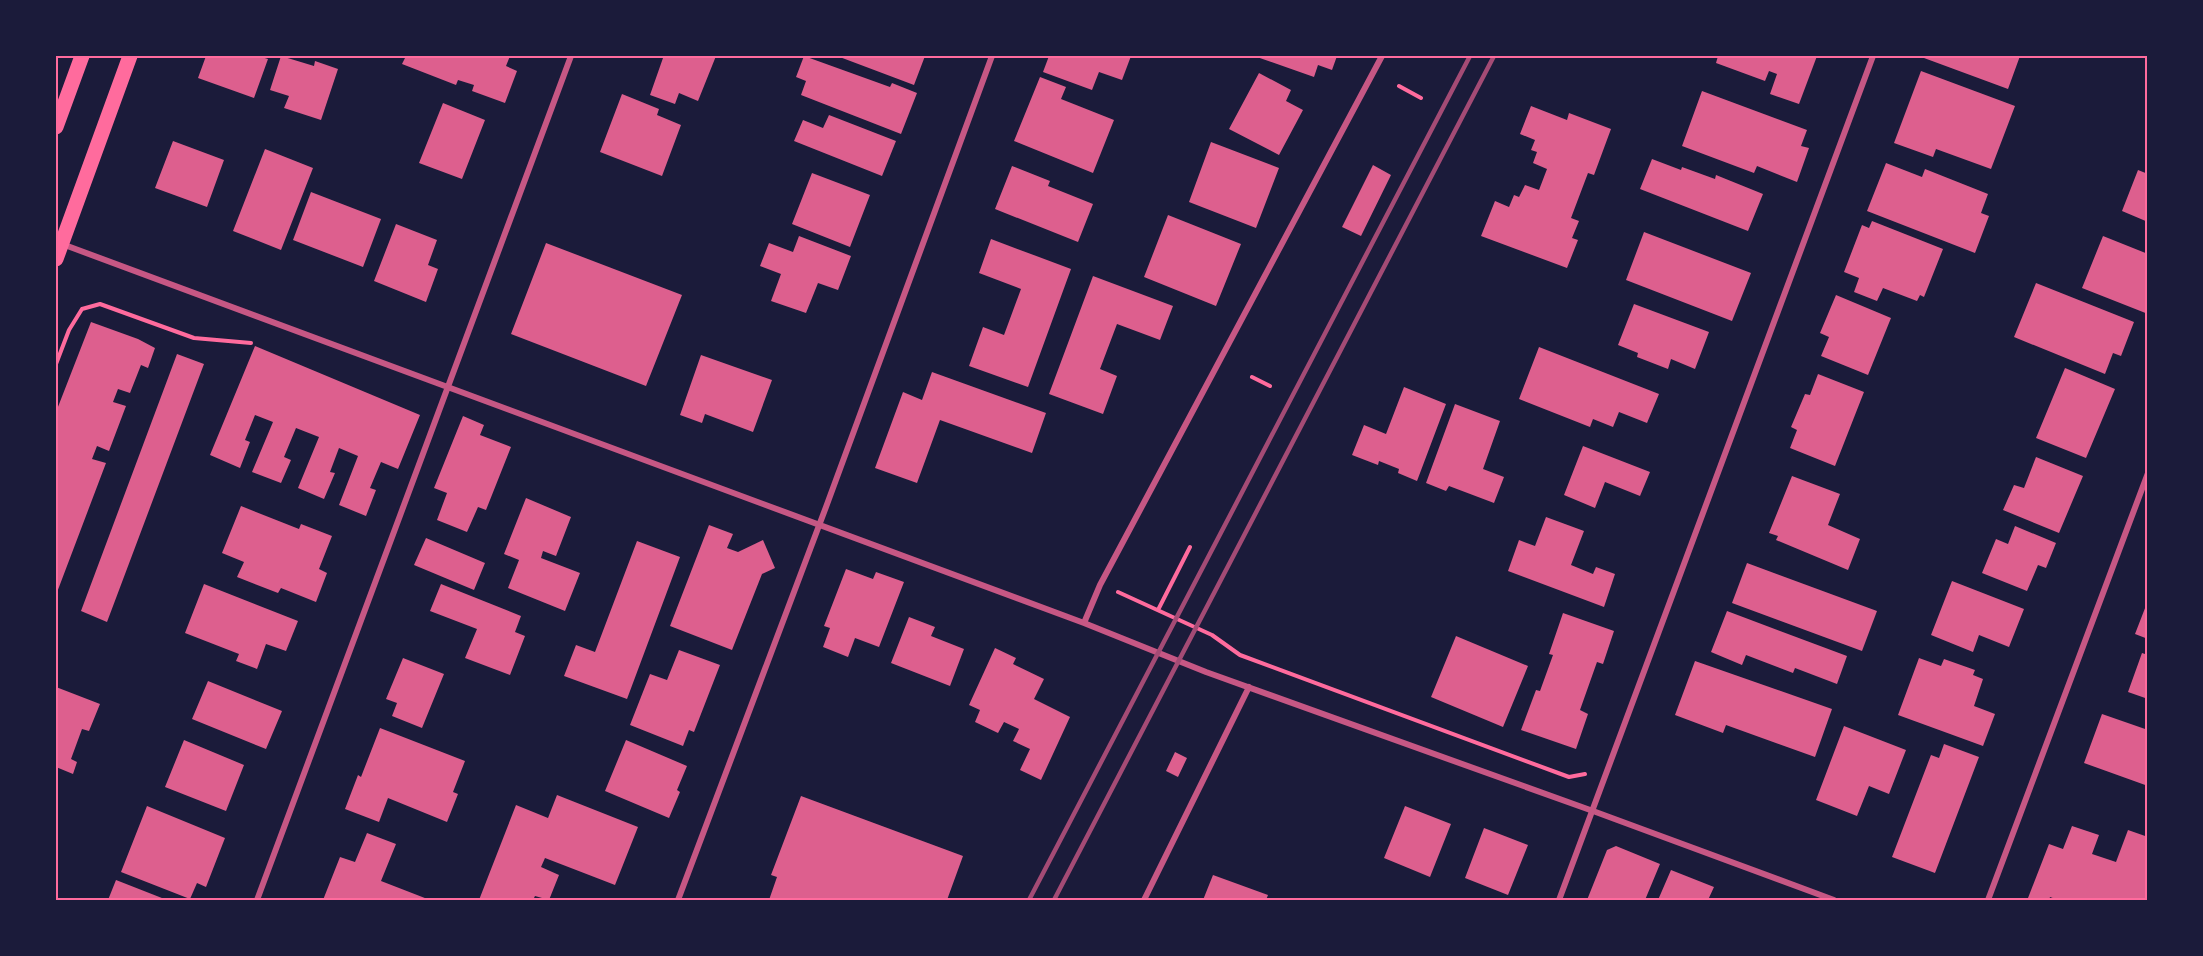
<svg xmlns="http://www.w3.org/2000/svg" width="2203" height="956" font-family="Lato,sans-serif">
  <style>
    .building { fill: #dd5f8e }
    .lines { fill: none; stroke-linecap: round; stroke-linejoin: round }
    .path { stroke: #ff6b9d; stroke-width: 4 }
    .minor { stroke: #c65784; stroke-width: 6 }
    .primary { stroke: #ff6b9d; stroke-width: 15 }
    .rail { stroke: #a44b75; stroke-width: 4.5 }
    .neatline { fill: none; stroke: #ff6b9d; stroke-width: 2 }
  </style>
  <rect width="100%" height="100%" fill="#1b1b3a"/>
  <path class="building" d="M 206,56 L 258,56 L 268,59 L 254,98 L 198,78 Z
    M 281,56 L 314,66 L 315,61 L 338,69 L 321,120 L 284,108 L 289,96 L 270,90 Z
    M 406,56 L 510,56 L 506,66 L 517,71 L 505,103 L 472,91 L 474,85 L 458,80 L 456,85 L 402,64 Z
    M 656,56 L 716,56 L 698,101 L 679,93 L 675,104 L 650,95 L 663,58 Z
    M 804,56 L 890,87 L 892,83 L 917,93 L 901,134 L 801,95 L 806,81 L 796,77 Z
    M 837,56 L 925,56 L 914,85 Z
    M 1049,56 L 1131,56 L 1122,80 L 1099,72 L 1092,90 L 1043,72 Z
    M 1254,56 L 1337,56 L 1332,70 L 1318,65 L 1314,77 Z
    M 1718,56 L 1817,56 L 1799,104 L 1770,94 L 1777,74 L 1769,71 L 1765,81 L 1716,63 Z
    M 1925,56 L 2020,56 L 2008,89 L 1924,58 Z
    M 1921,71 L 2015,106 L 1991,169 L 1936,149 L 1933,157 L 1894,143 Z
    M 1259,73 L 1291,90 L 1286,101 L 1303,110 L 1279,155 L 1229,129 Z
    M 1040,77 L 1066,87 L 1061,99 L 1114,120 L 1093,173 L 1014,141 Z
    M 1702,91 L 1807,130 L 1801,146 L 1809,148 L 1797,182 L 1757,166 L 1754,173 L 1682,146 Z
    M 622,94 L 659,109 L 657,115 L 681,125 L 662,176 L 600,152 Z
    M 443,103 L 485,120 L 462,179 L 419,163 Z
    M 1531,106 L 1567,120 L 1569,113 L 1611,129 L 1594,175 L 1588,173 L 1571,218 L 1579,221 L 1572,238 L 1578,240 L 1567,268 L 1481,236 L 1495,201 L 1509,207 L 1514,195 L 1519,197 L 1525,185 L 1539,190 L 1547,169 L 1533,163 L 1537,152 L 1531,150 L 1535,140 L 1520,134 Z
    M 829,115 L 896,141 L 882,176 L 794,141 L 803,120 L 823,128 Z
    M 173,141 L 224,160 L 207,207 L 155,188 Z
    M 1211,142 L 1279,168 L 1256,228 L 1189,202 Z
    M 265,149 L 313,168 L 281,250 L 233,231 Z
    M 1652,159 L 1681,170 L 1682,167 L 1715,179 L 1716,175 L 1763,194 L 1748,231 L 1640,189 Z
    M 1886,163 L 1922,177 L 1925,169 L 1988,194 L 1981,213 L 1989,216 L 1975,253 L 1867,211 Z
    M 1373,165 L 1391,175 L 1361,236 L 1342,227 Z
    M 1012,166 L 1050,181 L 1048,186 L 1093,204 L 1078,242 L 995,209 Z
    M 2138,170 L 2148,174 L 2148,222 L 2122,211 Z
    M 812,173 L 870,195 L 850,247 L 792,224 Z
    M 311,192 L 381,219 L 363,267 L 293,240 Z
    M 1168,215 L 1241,244 L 1216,306 L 1144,277 Z
    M 1872,221 L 1943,249 L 1924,297 L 1920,295 L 1917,301 L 1883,288 L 1877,301 L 1854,292 L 1859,278 L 1844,272 L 1862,225 L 1869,228 Z
    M 396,224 L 437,240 L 428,265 L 438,269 L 426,302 L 374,281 Z
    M 1644,232 L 1751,273 L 1732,321 L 1626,280 Z
    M 799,236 L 851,256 L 838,290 L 818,283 L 806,313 L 771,301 L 781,274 L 760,266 L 769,243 L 793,252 Z
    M 2103,236 L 2148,254 L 2148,314 L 2082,288 Z
    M 991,239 L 1071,269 L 1028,387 L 969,366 L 983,327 L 1004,335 L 1021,289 L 979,273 Z
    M 546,243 L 682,295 L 646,386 L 511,334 Z
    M 1093,276 L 1173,306 L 1160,340 L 1117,324 L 1100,369 L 1117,376 L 1103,414 L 1049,394 Z
    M 2036,283 L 2134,322 L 2121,356 L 2113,353 L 2105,374 L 2014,337 Z
    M 1836,295 L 1891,318 L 1868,375 L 1821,356 L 1829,337 L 1820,333 Z
    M 1634,304 L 1709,332 L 1695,369 L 1671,359 L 1668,369 L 1637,357 L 1638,353 L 1618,345 Z
    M 91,322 L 138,339 L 155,348 L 148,368 L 141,365 L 130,393 L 118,389 L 113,402 L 126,406 L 109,451 L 97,446 L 92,459 L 106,463 L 56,595 L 56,412 Z
    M 255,346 L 420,415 L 398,469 L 381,462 L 370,488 L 376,490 L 366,516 L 339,505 L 358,456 L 339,448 L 330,472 L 335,473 L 324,499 L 298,488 L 319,437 L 296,428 L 284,457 L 291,460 L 281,483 L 252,472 L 273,422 L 255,415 L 245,440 L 250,442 L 240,468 L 210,455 Z
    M 1539,347 L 1659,394 L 1647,423 L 1619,412 L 1613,427 L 1593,419 L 1590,427 L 1519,399 Z
    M 177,354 L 204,364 L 107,622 L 81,611 Z
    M 701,355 L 772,380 L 753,432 L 705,414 L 702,423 L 680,415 Z
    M 2065,368 L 2115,389 L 2086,458 L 2036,438 Z
    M 932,372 L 1046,413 L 1032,453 L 940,420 L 917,483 L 875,468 L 903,392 L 922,400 Z
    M 1818,374 L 1864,392 L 1835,466 L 1790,448 L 1797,430 L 1791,427 L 1805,394 L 1810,395 Z
    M 1404,387 L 1446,404 L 1417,481 L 1398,473 L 1399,469 L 1379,461 L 1378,465 L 1352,455 L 1364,425 L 1386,434 Z
    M 1455,404 L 1500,421 L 1483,469 L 1504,477 L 1494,503 L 1449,486 L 1446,491 L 1426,483 Z
    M 463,416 L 484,425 L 480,435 L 511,447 L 486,510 L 478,507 L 467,532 L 437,520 L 447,493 L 434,488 Z
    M 1583,446 L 1650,472 L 1640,496 L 1605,482 L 1595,508 L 1564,495 Z
    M 2036,457 L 2083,476 L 2059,533 L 2003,510 L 2014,485 L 2024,488 Z
    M 1792,476 L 1840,494 L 1828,525 L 1860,539 L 1848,570 L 1776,540 L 1778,536 L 1769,533 Z
    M 526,498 L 571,517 L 556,556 L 543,551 L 541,558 L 580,573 L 565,611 L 508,588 L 519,560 L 504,554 Z
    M 241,506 L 299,529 L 301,524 L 332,536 L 319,569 L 327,573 L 316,602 L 281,588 L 278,593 L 237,577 L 244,562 L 222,553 Z
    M 1546,517 L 1584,531 L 1571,565 L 1593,574 L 1596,567 L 1615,574 L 1604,607 L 1508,571 L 1519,540 L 1535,546 Z
    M 709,525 L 733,534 L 727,548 L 738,552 L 763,540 L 775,568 L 762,574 L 732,650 L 670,626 Z
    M 2015,526 L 2056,543 L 2046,568 L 2038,565 L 2027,591 L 1982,573 L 1996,539 L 2008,544 Z
    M 426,538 L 485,563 L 474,590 L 414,565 Z
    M 637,541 L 680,557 L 627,699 L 564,676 L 576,645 L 595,652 Z
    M 1747,563 L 1877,611 L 1862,651 L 1732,603 Z
    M 846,569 L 873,579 L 876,572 L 904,582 L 879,647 L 855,638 L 848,657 L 823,647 L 830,628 L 824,626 Z
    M 1952,581 L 2024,609 L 2009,647 L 1979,635 L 1973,652 L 1931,635 Z
    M 204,584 L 298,621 L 286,651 L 266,644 L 257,669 L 236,661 L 239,654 L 185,633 Z
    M 441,584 L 521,616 L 515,632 L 525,636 L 510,675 L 465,658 L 477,629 L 430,611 Z
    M 2147,603 L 2148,603 L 2148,639 L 2135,634 Z
    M 1727,611 L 1847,656 L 1837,684 L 1795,668 L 1793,673 L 1746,655 L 1742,665 L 1711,652 Z
    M 1563,613 L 1614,631 L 1603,664 L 1597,662 L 1580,710 L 1588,714 L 1576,749 L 1521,730 L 1536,690 L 1540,691 L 1553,655 L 1549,654 Z
    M 909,617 L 935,627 L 931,636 L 964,649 L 950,686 L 891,663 Z
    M 1456,636 L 1528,666 L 1503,727 L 1431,697 Z
    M 995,648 L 1016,658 L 1013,664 L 1044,679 L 1034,699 L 1070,717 L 1041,780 L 1020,770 L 1030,749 L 1013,741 L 1019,729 L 1004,722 L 998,733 L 975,722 L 980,710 L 969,705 Z
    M 679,650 L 720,665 L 694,732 L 689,730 L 683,746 L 630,725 L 650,674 L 667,680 Z
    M 2142,653 L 2148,655 L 2148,699 L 2128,692 Z
    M 403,658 L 444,674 L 422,728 L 392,716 L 397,703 L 386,699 Z
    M 1919,658 L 1941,666 L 1944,659 L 1975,670 L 1973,675 L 1983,679 L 1974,706 L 1995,714 L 1983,746 L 1898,715 Z
    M 1695,661 L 1832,709 L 1815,757 L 1726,725 L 1723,733 L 1675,715 Z
    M 208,681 L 282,711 L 266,749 L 192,719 Z
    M 56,687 L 100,704 L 89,731 L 82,729 L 71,759 L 77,762 L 73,774 L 56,767 Z
    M 2102,714 L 2148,730 L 2148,786 L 2084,763 Z
    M 1844,726 L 1906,750 L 1889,794 L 1869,786 L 1857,816 L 1816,800 Z
    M 380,728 L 465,761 L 453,792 L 458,794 L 447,822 L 388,798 L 379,822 L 345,809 L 358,775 L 361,777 Z
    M 184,740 L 244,765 L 226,811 L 165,787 Z
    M 626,740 L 687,766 L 677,790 L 680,792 L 669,818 L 605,791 Z
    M 1944,744 L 1979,757 L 1935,873 L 1892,857 L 1931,755 L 1939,758 Z
    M 1175,752 L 1187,758 L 1178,777 L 1166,771 Z
    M 557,795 L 638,827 L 615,885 L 545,858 L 541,867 L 559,875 L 549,900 L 535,896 L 533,900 L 479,900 L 516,805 L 548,818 Z
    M 801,796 L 963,856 L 947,900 L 769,900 L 777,877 L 771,875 Z
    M 147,806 L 225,838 L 206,887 L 197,883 L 190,899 L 121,872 Z
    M 1405,806 L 1451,824 L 1430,877 L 1384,858 Z
    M 2072,826 L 2099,835 L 2092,854 L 2116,862 L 2128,830 L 2148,837 L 2148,900 L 2058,900 L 2050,897 L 2049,900 L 2035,900 L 2028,898 L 2049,844 L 2063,849 Z
    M 1484,828 L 1528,845 L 1508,895 L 1465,878 Z
    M 367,833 L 396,844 L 381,881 L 430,900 L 323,900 L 340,857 L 355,862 Z
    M 1616,846 L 1660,864 L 1645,900 L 1587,900 L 1607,850 Z
    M 1671,870 L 1714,887 L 1708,900 L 1658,900 Z
    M 1213,875 L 1268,895 L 1266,900 L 1203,900 Z
    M 116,880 L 167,900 L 108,900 Z"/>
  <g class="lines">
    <path class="path" d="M 1399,86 L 1421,98
      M 56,364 L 69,330 L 82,309 L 100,304 L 194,338 L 251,343
      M 1252,377 L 1270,386
      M 1118,592 L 1212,635 L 1240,655 L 1569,777 L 1585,774
      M 1158,610 L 1190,547"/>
    <path class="minor" d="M 62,244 L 1084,623 L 1206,672 L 1593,811 L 1834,900
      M 1084,623 L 1100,585 L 1382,56
      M 257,900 L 571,56
      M 678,900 L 826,507 L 992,56
      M 1144,900 L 1249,687
      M 1559,900 L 1873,56
      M 1988,900 L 2148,473"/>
    <path class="primary" d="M 56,127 L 82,56
      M 56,259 L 130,56"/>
    <path class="rail" d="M 1029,900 L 1470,56
      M 1054,900 L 1494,56"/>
  </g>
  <rect width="2203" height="956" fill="none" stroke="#1b1b3a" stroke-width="114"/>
  <rect x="57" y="57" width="2089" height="842" class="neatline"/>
</svg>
